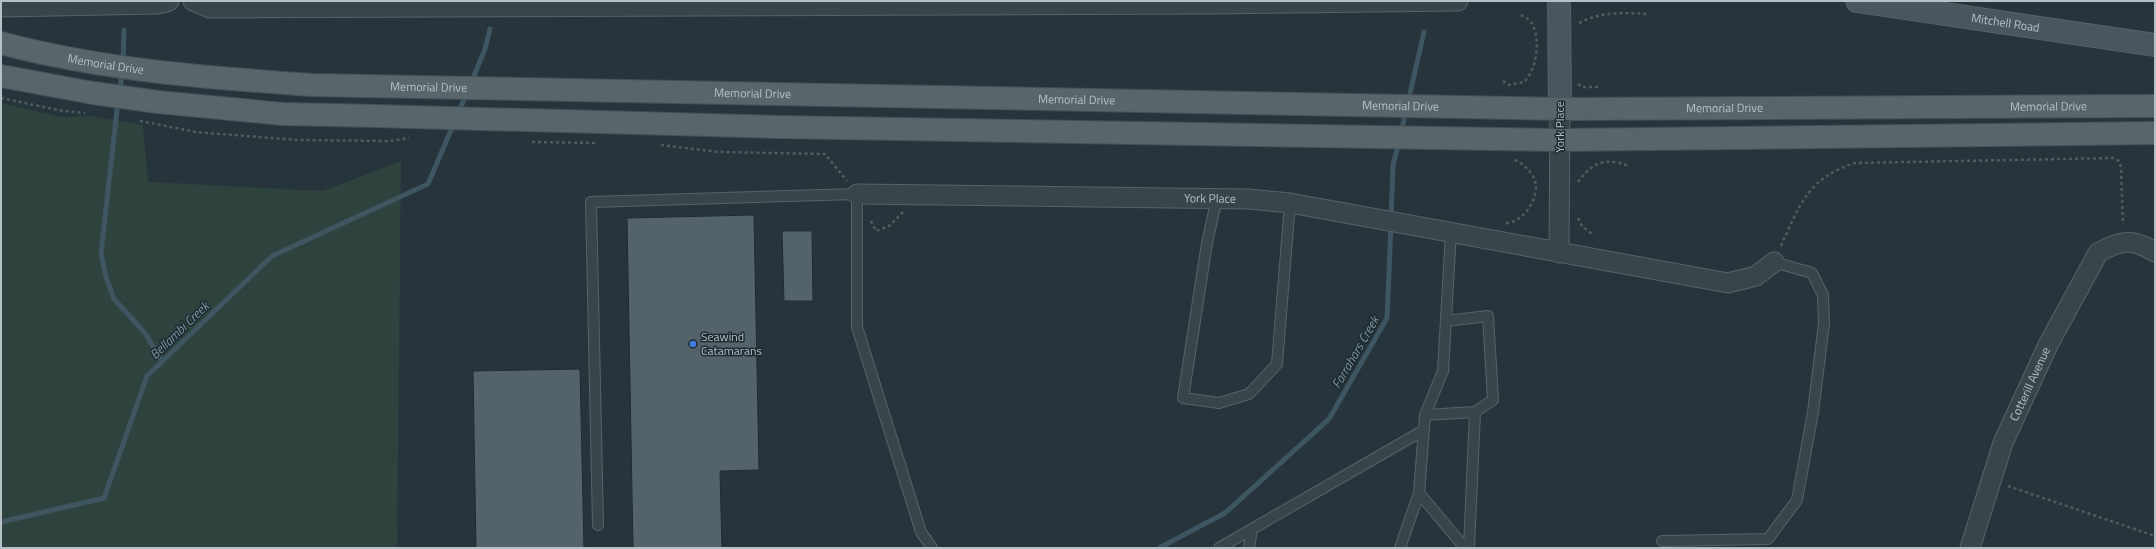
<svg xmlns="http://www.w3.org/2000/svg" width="2156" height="549" font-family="'Titillium Web',sans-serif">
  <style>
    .green { fill: #2f433e }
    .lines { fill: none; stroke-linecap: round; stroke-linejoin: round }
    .stream { stroke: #3e5562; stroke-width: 5 }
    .building { fill: #54636b; stroke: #212c32 }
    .lane-casing { stroke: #586369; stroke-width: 12 }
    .street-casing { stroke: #586369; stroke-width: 21 }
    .secondary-casing { stroke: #586369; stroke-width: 24 }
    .primary-casing { stroke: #465157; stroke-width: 24 }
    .path { stroke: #4d5f5d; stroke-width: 2.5; stroke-dasharray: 3 3; stroke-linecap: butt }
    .lane { stroke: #3a454b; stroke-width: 10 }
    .street { stroke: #3a454b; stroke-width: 19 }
    .secondary { stroke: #49565e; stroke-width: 22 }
    .primary { stroke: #58656b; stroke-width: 22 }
    .shop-dot { fill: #3f7fe0; stroke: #1f2a30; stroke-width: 1.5 }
    .labels { text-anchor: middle; stroke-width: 3; stroke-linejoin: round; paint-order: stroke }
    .street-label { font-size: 12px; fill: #b6c0c7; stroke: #1f2a30 }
    .poi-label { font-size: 12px; fill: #b6c0c7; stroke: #1f2a30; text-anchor: start }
    .water-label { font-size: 13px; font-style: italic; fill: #7a97a6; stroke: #1f2a30 }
  </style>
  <rect width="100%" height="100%" fill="#27343b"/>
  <path class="green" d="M 1,103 L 62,117 L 90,116 L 143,125 L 148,182 L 323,191 L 401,161 L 397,548 L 1,548 Z"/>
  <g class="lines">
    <path class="stream" d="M 123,61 L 124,30
      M 471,83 L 485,49 L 490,29
      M 120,91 L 122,71
      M 118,101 L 101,253 L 106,277 L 114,299 L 145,333 L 162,361
      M 1408,102 L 1424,32
      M 459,112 L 466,94
      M 1401,133 L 1406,111
      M 1391,218 L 1393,165 L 1399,142
      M 1,522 L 104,498 L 147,376 L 272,256 L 428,184 L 454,123
      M 1159,548 L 1225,513 L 1329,419 L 1387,318 L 1391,226"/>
  </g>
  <path class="building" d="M 754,215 L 759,470 L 720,471 L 722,548 L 633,548 L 627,218 Z
    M 782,231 L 812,231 L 813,301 L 784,301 Z
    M 580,369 L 584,548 L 476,548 L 473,371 Z"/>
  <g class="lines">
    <g class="lane-casing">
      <path id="lane" d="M 1217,198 L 1207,243 L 1183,398 L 1219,403 L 1249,394 L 1277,364 L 1290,203
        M 1446,321 L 1488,316 L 1493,400 L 1475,412
        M 1425,415 L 1475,412 L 1469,548
        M 1419,493 L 1465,548
        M 598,525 L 591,202 L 857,194 L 857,327 L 921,532 L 932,548
        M 1662,541 L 1768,539 L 1797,500 L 1813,412 L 1824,323 L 1823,295 L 1812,273 L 1774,262
        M 1219,548 L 1424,430
        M 1249,548 L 1252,529
        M 1400,548 L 1419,493 L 1425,415 L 1443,371 L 1451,232"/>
    </g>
    <g class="street-casing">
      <g id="street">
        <path d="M 193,1 L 210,8 L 1212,4 L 1458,1"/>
        <path d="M 1,7 L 158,4 L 169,1"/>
        <path id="s1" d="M 857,194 L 1248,199 L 1290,203 L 1728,283 L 1756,276 L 1774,262"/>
        <path d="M 1559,253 L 1560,109"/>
        <path id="s2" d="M 1970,548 L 2003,443 L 2048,345 L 2098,253 C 2120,240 2132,238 2155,252"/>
      </g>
    </g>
    <g class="secondary-casing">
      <g id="secondary">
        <path d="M 1559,1 L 1560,109"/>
        <path id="s3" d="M 1857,1 L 2155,45"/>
      </g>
    </g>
    <g class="primary-casing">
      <g id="primary">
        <path id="s4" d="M 1,43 C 102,70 209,78 313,85 L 1560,109 L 2155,106"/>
        <path d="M 1,76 L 93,93 L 158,102 L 283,114 L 376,116 L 778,127 L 1560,140 L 2155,133"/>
      </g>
    </g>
    <path class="path" d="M 1579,23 C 1602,11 1623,13 1649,14
      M 1503,81 L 1509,85 L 1524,82 C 1536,71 1540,43 1534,28 C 1532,20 1525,17 1518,14
      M 1578,84 L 1582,87 L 1601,87
      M 1,98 L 63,111 L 85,113
      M 140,121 L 196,132 L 297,140 L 390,141 L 409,138
      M 532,142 L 597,143
      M 661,145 L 719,152 L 825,154 L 847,181
      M 1578,182 C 1593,162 1605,157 1629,166
      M 1578,218 L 1582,226 L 1592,234
      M 871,221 L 876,231 L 889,226 L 903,212
      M 1506,223 C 1523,223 1540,198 1535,181 C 1532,171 1522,163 1513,159
      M 1781,246 C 1800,204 1808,178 1855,163 L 2113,158 L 2119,161 L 2121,167 L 2123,224
      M 2008,486 L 2155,536"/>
    <use href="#lane" class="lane"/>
    <use href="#street" class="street"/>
    <use href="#secondary" class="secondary"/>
    <use href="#primary" class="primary"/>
  </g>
  <circle class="shop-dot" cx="693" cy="344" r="4"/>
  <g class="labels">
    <g class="street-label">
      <text dy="4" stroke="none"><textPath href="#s3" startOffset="150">Mitchell Road</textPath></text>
      <text dy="4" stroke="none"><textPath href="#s4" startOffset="107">Memorial Drive</textPath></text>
      <text dy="4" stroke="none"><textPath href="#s4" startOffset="431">Memorial Drive</textPath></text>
      <text dy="4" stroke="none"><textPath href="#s4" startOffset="755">Memorial Drive</textPath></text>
      <text dy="4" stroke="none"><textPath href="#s4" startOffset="1079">Memorial Drive</textPath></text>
      <text dy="4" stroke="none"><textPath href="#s4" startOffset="1403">Memorial Drive</textPath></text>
      <text dy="4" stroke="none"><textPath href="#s4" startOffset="2051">Memorial Drive</textPath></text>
      <text dy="4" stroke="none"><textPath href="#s4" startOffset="1727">Memorial Drive</textPath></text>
      <text transform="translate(1560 127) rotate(-90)" y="4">York Place</text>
      <text dy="4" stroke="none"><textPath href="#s1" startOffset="353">York Place</textPath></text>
      <text dy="4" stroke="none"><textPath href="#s2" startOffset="175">Cotterill Avenue</textPath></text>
    </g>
    <g class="poi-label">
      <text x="701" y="341">Seawind<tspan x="701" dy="14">Catamarans</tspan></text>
    </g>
    <g class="water-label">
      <text transform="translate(179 330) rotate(-44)" y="5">Bellambi Creek</text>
      <text transform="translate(1355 352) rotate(-60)" y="5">Farrahars Creek</text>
    </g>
  </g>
  <rect width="2156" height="549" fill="none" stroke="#b6c0c7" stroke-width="4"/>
</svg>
